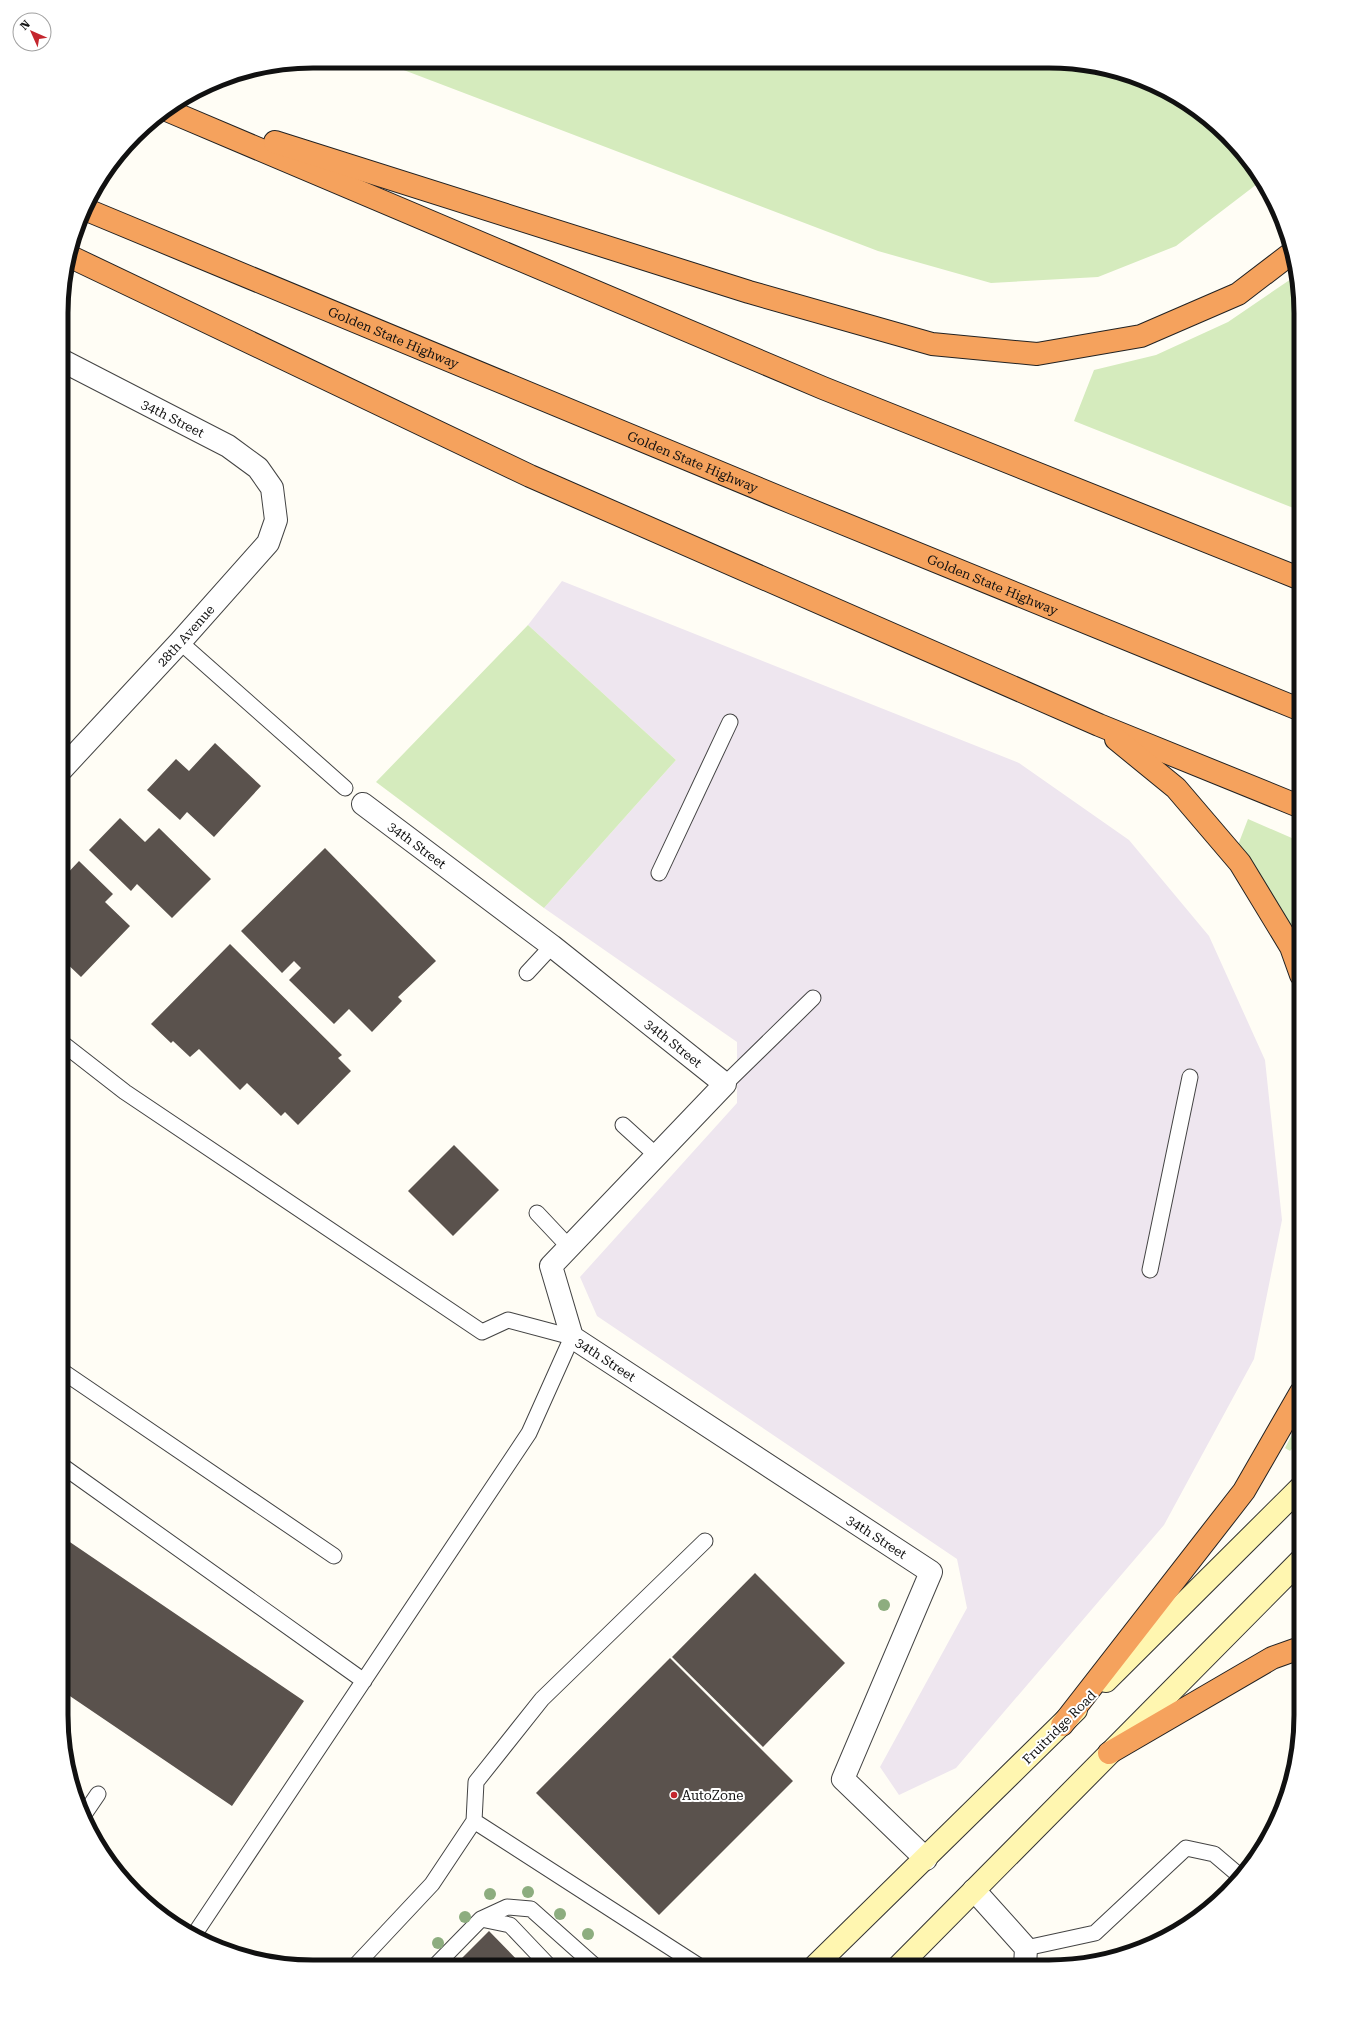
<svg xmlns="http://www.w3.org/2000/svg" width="1362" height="2028" font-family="'Roboto Serif',serif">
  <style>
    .industrial { fill: #eee6ef }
    .green { fill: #d5ebbd }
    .building { fill: #5a524d }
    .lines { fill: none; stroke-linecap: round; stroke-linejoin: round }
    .service-casing { stroke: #444; stroke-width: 17 }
    .minor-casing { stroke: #444; stroke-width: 24 }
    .secondary-casing { stroke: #333; stroke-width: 24 }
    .motorway-casing { stroke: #222; stroke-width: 24 }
    .service { stroke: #fff; stroke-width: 15 }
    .minor { stroke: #fff; stroke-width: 22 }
    .secondary { stroke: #fff6b0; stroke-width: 22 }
    .motorway { stroke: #f5a25d; stroke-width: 22 }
    .tree { fill: #8dad7f }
    .poi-dot { fill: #c4262e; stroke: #fff; stroke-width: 1.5 }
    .labels { text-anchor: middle; stroke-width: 4; stroke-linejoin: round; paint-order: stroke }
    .street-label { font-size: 13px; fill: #111; stroke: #fff }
    .poi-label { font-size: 13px; fill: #111; stroke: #fff; text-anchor: start }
    .rim { fill: none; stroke: #111; stroke-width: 5 }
  </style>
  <rect width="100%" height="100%" fill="#fffdf5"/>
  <path class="industrial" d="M 562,581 L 1019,763 L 1129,840 L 1209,936 L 1265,1060 L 1282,1220 L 1254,1359 L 1164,1525 L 956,1768 L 899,1795 L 880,1767 L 967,1608 L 957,1559 L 597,1316 L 580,1277 L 737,1103 L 737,1042 L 544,908 L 676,760 L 528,625 Z"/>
  <path class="green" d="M 380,61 L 1082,63 L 1146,80 L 1203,113 L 1249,160 L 1261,181 L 1176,246 L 1098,277 L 991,283 L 878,251 Z
    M 1294,277 L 1301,313 L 1301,511 L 1074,421 L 1094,370 L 1156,355 L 1228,322 Z
    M 528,625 L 676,760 L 544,908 L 376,782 Z
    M 1248,819 L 1301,842 L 1301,952 L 1280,906 L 1238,845 Z
    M 1301,1417 L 1301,1439 L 1290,1451 L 1285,1448 Z"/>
  <path class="building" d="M 215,743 L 261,786 L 214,837 L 187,812 L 180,820 L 147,790 L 176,759 L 189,771 Z
    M 120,818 L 145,842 L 159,828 L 211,879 L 172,918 L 137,884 L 131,891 L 89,850 Z
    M 325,848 L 436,961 L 398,997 L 402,1001 L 372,1032 L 349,1009 L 334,1024 L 289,980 L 301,968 L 294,961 L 282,973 L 241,931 Z
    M 79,861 L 113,894 L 105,902 L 130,926 L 81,977 L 62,959 L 62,879 Z
    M 230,944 L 342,1055 L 338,1058 L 351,1071 L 298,1125 L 285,1112 L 281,1116 L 247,1083 L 240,1090 L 199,1049 L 190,1057 L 173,1041 L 171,1043 L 151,1024 Z
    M 454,1145 L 499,1190 L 453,1236 L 408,1191 Z
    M 61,1536 L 304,1701 L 232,1806 L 61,1690 Z
    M 755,1573 L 845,1663 L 763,1747 L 672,1657 Z
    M 670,1658 L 793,1781 L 659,1915 L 536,1793 Z
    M 489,1931 L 523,1966 L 455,1965 Z"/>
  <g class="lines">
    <g class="service-casing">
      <path id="service" d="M 180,642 L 345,788
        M 659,873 L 730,722
        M 527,973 L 552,946
        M 62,1043 L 125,1092 L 482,1332 L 508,1320 L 572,1337 L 529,1433 L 194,1935
        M 725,1084 L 813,998
        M 623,1125 L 656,1155
        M 537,1213 L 569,1247
        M 1150,1270 L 1190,1077
        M 62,1371 L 334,1556
        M 61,1465 L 364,1681
        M 83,1816 L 98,1794
        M 474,1821 L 699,1966
        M 481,1919 L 510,1925 L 549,1966
        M 1026,1948 L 1095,1933 L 1186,1848 L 1214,1854 L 1241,1877
        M 356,1965 L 432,1884 L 474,1821 L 476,1782 L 542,1699 L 705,1541
        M 436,1965 L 481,1919 L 507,1907 L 531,1909 L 595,1966"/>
    </g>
    <g class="minor-casing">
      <g id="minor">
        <path id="s1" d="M 62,769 L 180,642 L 268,543 L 276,520 L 272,488 L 258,468 L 228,446 L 63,361"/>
        <path id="s2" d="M 363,804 L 552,946 L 725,1084 L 551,1266 L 572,1337 L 931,1572 L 843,1779 L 926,1859"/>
        <path d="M 974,1890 L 1026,1948 L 1025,1967"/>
      </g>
    </g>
    <g class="secondary-casing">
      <path id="secondary" d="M 1106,1681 L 1301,1487
        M 815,1966 L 1076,1710
        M 898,1967 L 1301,1560"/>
    </g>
    <g class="motorway-casing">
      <g id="motorway">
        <path d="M 169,111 L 823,388 L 1301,579"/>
        <path d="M 275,142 L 749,292 L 932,344 L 1037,354 L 1141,336 L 1238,294 L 1289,255"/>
        <path id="s3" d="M 87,210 L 793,503 L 1301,710"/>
        <path d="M 71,257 L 530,476 L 1099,725 L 1301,807"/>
        <path d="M 1116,739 L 1176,788 L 1240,863 L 1291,947 L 1301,975"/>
        <path d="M 1062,1725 L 1244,1491 L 1301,1392"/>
        <path d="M 1109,1753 L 1272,1658 L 1300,1648"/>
      </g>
    </g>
    <use href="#service" class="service"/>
    <use href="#minor" class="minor"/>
    <use href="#secondary" class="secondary"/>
    <use href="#motorway" class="motorway"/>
  </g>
  <g class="tree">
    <circle cx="884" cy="1605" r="6"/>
    <circle cx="528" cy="1892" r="6"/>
    <circle cx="490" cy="1894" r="6"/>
    <circle cx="560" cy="1914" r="6"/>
    <circle cx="465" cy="1917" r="6"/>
    <circle cx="588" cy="1934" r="6"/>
    <circle cx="438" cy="1943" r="6"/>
  </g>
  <circle class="poi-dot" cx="674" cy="1795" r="4"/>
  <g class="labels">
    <g class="street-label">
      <text dy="5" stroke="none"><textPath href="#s3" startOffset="332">Golden State Highway</textPath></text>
      <text transform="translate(173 418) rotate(27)" y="5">34th Street</text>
      <text dy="5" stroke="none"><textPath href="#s3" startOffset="656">Golden State Highway</textPath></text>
      <text dy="5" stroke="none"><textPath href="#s3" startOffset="980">Golden State Highway</textPath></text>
      <text dy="5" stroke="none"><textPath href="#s1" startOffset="182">28th Avenue</textPath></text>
      <text dy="5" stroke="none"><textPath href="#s2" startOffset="68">34th Street</textPath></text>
      <text dy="5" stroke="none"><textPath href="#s2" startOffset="392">34th Street</textPath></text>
      <text dy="5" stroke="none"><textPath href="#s2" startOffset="824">34th Street</textPath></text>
      <text dy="5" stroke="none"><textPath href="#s2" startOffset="1148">34th Street</textPath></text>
      <text transform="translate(1059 1727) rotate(-45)" y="5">Fruitridge Road</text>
    </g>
    <g class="poi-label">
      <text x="682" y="1800">AutoZone</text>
    </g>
  </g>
  <path d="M0 0H1362V2028H0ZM313 68H1049A245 245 0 0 1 1294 313V1715A245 245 0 0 1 1049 1960H313A245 245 0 0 1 68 1715V313A245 245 0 0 1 313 68Z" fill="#fff" fill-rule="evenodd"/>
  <path class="rim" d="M313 68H1049A245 245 0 0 1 1294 313V1715A245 245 0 0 1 1049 1960H313A245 245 0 0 1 68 1715V313A245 245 0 0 1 313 68Z"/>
  <g transform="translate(32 32) rotate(315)"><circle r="19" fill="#ffffff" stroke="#a0a0a0"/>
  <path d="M0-3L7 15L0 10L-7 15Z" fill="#c4262e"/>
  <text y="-6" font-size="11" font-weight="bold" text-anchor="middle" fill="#111111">N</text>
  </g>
</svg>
